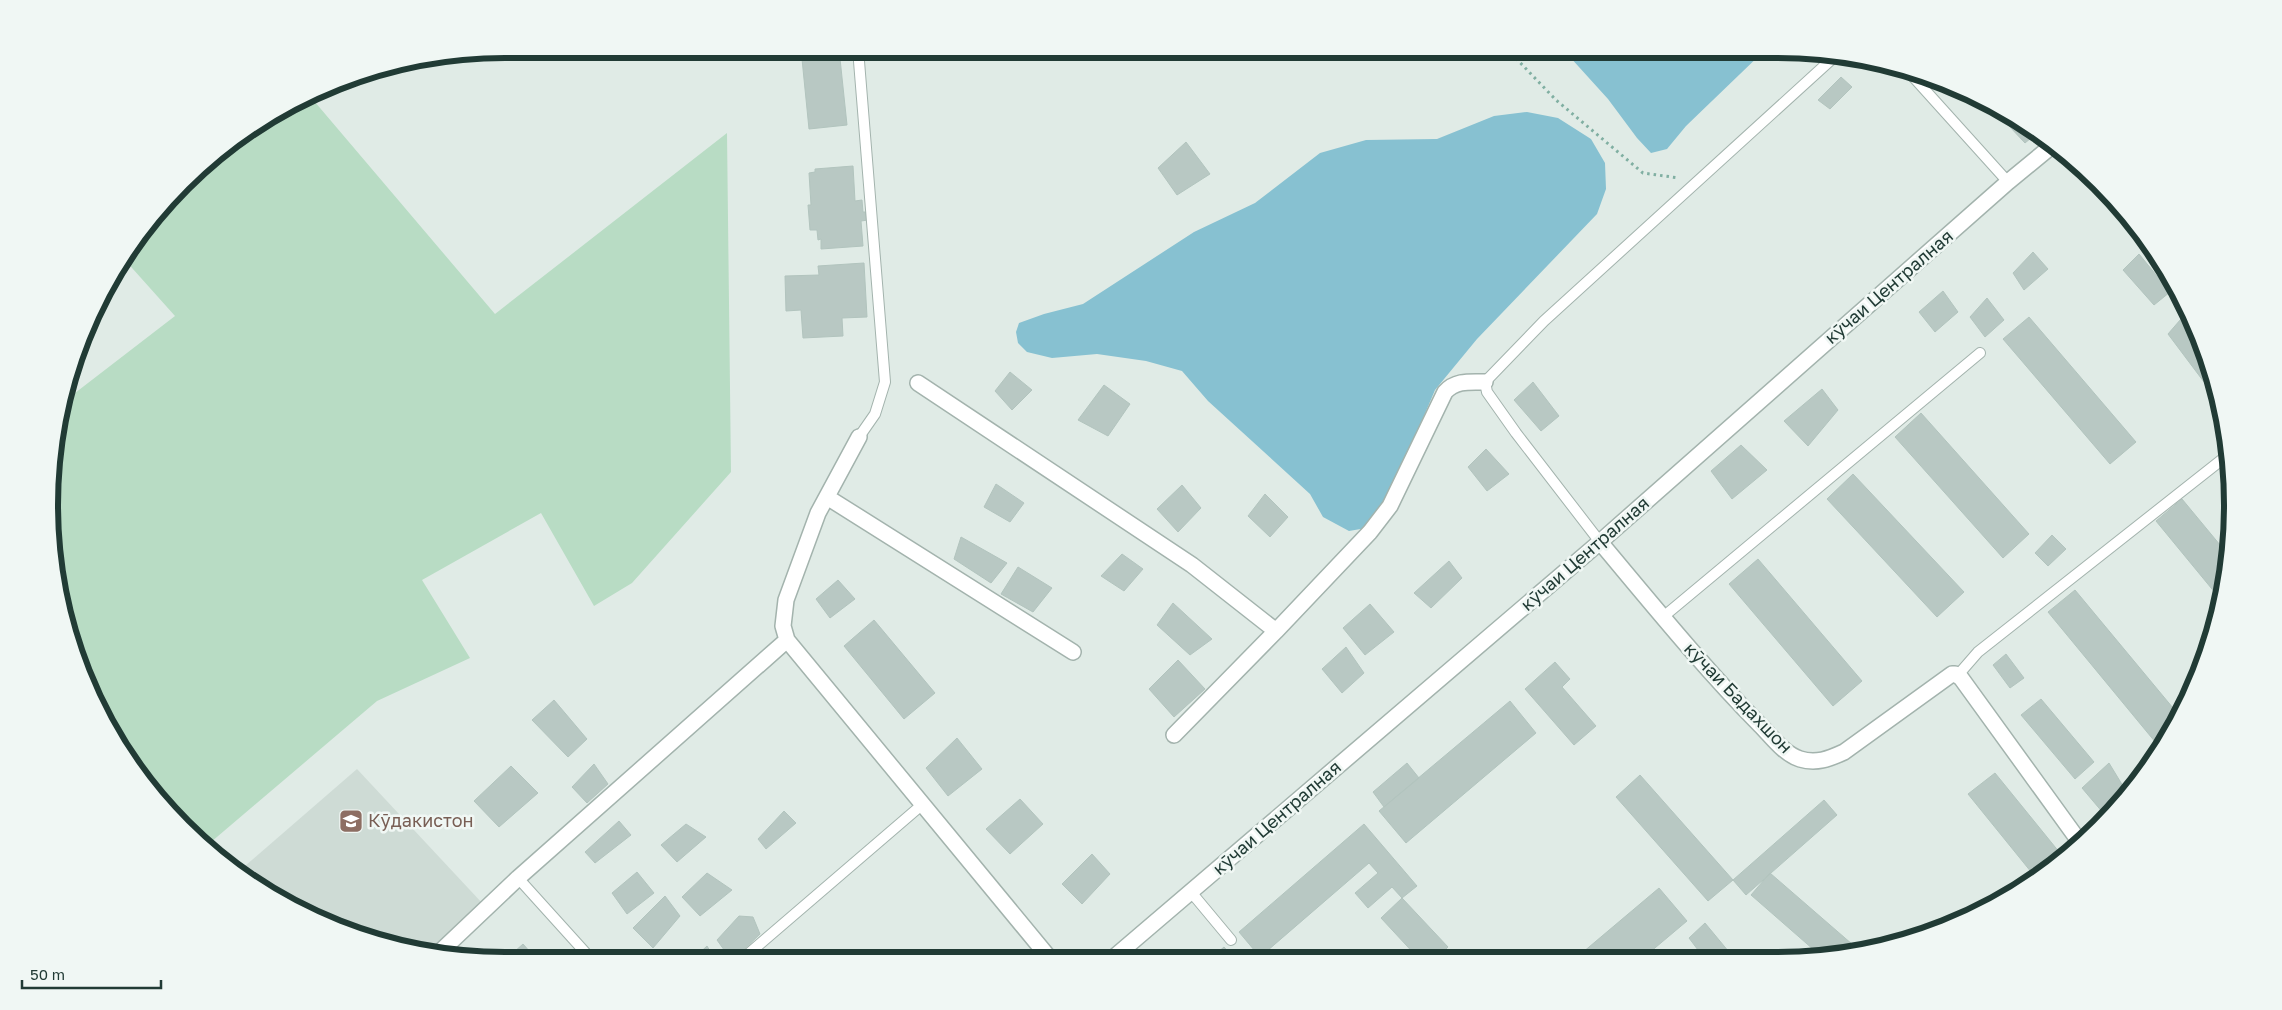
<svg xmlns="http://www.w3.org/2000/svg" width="2282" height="1010" font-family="'Golos Text',sans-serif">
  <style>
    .built { fill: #cedbd5 }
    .green { fill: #b8dcc4 }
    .water { fill: #87c1d1 }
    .building { fill: #b8c8c3; stroke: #b2c4be }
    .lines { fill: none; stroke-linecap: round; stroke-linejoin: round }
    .service-casing { stroke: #a3b3ad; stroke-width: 12 }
    .minor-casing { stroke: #a3b3ad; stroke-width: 18 }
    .path { stroke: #80afa2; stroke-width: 3; stroke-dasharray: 2.5 4; stroke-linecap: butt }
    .service { stroke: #fff; stroke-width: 10 }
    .minor { stroke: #fff; stroke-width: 15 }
    .labels { text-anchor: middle; stroke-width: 5; stroke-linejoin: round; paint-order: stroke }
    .street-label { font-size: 18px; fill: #213b35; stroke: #f0f7f4 }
    .education-label { font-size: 18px; fill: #785e54; stroke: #f0f7f4; text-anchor: start }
    .rim { fill: none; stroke: #213b35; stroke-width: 6 }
  </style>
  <rect width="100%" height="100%" fill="#e0ebe6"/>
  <path class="built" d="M 357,769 L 483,904 L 433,949 L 358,937 L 277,900 L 238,872 Z"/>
  <path class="green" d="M 309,95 L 495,314 L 727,133 L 731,472 L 632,583 L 594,606 L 541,513 L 422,580 L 470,658 L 377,701 L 204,848 L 110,733 L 57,594 L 49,505 L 57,416 L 62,403 L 175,316 L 124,259 L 204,162 L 277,110 Z"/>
  <path class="water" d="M 1566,49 L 1766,49 L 1686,126 L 1667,149 L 1651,153 L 1637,138 L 1608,99 L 1569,56 Z
    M 1527,112 L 1558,118 L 1591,139 L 1605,163 L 1606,189 L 1597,214 L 1477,339 L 1435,390 L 1384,510 L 1372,527 L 1349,531 L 1323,517 L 1310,494 L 1208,401 L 1182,371 L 1146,361 L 1097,354 L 1052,358 L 1027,352 L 1018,343 L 1016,332 L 1019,323 L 1044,314 L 1083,304 L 1194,232 L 1255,203 L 1320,153 L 1366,140 L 1437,139 L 1494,116 Z"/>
  <path class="building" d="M 801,49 L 839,49 L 847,125 L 809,129 Z
    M 1841,77 L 1852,87 L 1830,109 L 1818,100 Z
    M 2018,119 L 2037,133 L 2025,143 L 2009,126 Z
    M 1186,142 L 1210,174 L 1177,195 L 1158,168 Z
    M 853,166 L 855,201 L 862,200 L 863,212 L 868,212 L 868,220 L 861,221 L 863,246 L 821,249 L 821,239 L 818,240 L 817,230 L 810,230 L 808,205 L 811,205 L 809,173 L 815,172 L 815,169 Z
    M 2033,252 L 2048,269 L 2024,290 L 2013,273 Z
    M 2139,254 L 2170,292 L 2154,305 L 2123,270 Z
    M 864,263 L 867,317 L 842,318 L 843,336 L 803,338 L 801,310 L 786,311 L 785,276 L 819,275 L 818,266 Z
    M 1943,291 L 1958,312 L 1935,332 L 1919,312 Z
    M 1987,298 L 2004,320 L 1985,337 L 1970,317 Z
    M 2187,312 L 2192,318 L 2213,375 L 2204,382 L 2168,334 Z
    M 2029,317 L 2136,442 L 2110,464 L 2003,339 Z
    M 1010,372 L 1032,390 L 1012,410 L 995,391 Z
    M 1533,382 L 1559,416 L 1541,431 L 1514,400 Z
    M 1104,385 L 1130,404 L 1108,436 L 1078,420 Z
    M 1822,389 L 1838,410 L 1808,446 L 1784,421 Z
    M 1921,413 L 2029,534 L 2003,558 L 1895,437 Z
    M 1741,445 L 1767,470 L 1732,499 L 1711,471 Z
    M 1486,449 L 1509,474 L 1487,491 L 1468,467 Z
    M 1853,474 L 1964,592 L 1937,617 L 1827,499 Z
    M 996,484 L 1024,503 L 1010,522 L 984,507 Z
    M 1182,485 L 1201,508 L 1178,532 L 1157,509 Z
    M 1265,494 L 1288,517 L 1270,537 L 1248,516 Z
    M 2182,499 L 2230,557 L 2221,600 L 2156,521 Z
    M 2052,535 L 2066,549 L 2048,566 L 2035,553 Z
    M 961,537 L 1007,563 L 991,583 L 954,559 Z
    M 1122,554 L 1143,569 L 1124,591 L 1101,576 Z
    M 1758,559 L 1862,681 L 1833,706 L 1729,584 Z
    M 1449,561 L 1462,578 L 1431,608 L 1414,593 Z
    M 1018,567 L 1052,588 L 1033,612 L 1001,594 Z
    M 838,580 L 855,599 L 830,618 L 816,599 Z
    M 2075,590 L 2178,714 L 2161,749 L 2048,612 Z
    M 1173,603 L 1212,639 L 1190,655 L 1157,625 Z
    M 1370,604 L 1394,632 L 1365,655 L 1343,628 Z
    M 874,620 L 935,693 L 904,719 L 844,646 Z
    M 1346,647 L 1364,673 L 1342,693 L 1322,669 Z
    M 2006,654 L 2024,678 L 2010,688 L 1993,665 Z
    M 1178,660 L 1205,689 L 1174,717 L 1149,689 Z
    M 1555,662 L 1570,679 L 1562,687 L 1596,726 L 1574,745 L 1525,689 Z
    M 2041,699 L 2094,762 L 2075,779 L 2021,715 Z
    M 554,700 L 587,739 L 568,757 L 532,720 Z
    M 1510,701 L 1536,733 L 1406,843 L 1379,811 Z
    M 957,738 L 982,769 L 948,796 L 926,768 Z
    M 1407,763 L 1419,778 L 1384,807 L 1373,792 Z
    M 2109,763 L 2126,791 L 2104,814 L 2082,788 Z
    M 594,764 L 608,784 L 587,803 L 572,787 Z
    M 511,766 L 538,793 L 499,827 L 474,801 Z
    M 1995,773 L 2064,858 L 2055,867 L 2036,878 L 1968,794 Z
    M 1640,775 L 1733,880 L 1708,901 L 1616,797 Z
    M 1020,799 L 1043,824 L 1010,854 L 986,829 Z
    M 1824,800 L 1837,815 L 1746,895 L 1733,880 Z
    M 784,811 L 796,823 L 766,849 L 758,839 Z
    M 619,821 L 631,835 L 595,863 L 585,852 Z
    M 686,824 L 706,837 L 677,862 L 661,845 Z
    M 1364,824 L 1417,886 L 1402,898 L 1392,887 L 1368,908 L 1355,893 L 1378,873 L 1369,863 L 1260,957 L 1239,932 Z
    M 1092,854 L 1110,874 L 1082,904 L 1062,884 Z
    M 637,872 L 654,893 L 627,914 L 612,893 Z
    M 707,873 L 732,890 L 700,916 L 682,897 Z
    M 1770,873 L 1860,951 L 1837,957 L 1822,957 L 1751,895 Z
    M 1659,888 L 1687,921 L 1643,958 L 1576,958 Z
    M 665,896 L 680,916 L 653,948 L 633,928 Z
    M 1402,898 L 1448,947 L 1446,949 L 1454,958 L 1419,959 L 1381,918 Z
    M 739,916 L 753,917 L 760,934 L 732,961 L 717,940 Z
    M 1705,923 L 1729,952 L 1723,958 L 1704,958 L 1689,938 Z
    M 523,944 L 538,961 L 504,961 Z
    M 707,946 L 716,961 L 691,961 Z
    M 1224,947 L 1230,954 L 1224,959 L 1210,959 Z"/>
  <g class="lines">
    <g class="service-casing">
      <path id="service" d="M 858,49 L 885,382 L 875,414 L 859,437
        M 1907,70 L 2008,182
        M 1600,542 L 1516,433 L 1487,392 L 1485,382 L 1544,321 L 1833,58
        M 1663,617 L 1980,353
        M 1958,675 L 1978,652 L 2229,454
        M 518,878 L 593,961
        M 1191,892 L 1231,940
        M 740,961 L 924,803"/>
    </g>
    <g class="minor-casing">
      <path id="minor" d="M 918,383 L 1192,565 L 1276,631 L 1174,735
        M 859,437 L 818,513 L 786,600 L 783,626 L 787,640 L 1051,960
        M 827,497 L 1073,652
        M 1600,542 C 1652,604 1703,667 1760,725 C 1772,737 1784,754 1800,759 C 1816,764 1829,759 1844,752 L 1952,674 L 1955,674 L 1961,678 L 2079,841
        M 1276,631 L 1370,532 L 1390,506 L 1445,392 C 1456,380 1470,382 1485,382
        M 441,951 L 518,878 L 787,640
        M 1112,959 L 1600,542 L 2008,182 L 2053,145"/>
    </g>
    <path class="path" d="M 1507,49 L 1556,100 L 1643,173 L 1679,178"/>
    <use href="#service" class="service"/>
    <use href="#minor" class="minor"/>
  </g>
  <defs>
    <g id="school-square" transform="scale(1.25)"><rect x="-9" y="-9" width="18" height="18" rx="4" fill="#8d6e63" stroke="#f0f7f4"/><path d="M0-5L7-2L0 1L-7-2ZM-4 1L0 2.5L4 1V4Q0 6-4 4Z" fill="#fff"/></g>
  </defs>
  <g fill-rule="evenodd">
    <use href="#school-square" x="351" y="821"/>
  </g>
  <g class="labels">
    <g class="street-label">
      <text transform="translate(1889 287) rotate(-41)" y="6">кӯчаи Централная</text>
      <text transform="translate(1585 554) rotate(-41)" y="6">кӯчаи Централная</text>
      <text transform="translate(1738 698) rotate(46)" y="6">кӯчаи Бадахшон</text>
      <text transform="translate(1277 818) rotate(-41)" y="6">кӯчаи Централная</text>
    </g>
    <g class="education-label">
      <text x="368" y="827">Кӯдакистон</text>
    </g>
  </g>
  <path d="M0 0H2282V1010H0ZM505 58H1777A447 447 0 0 1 2224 505V505A447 447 0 0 1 1777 952H505A447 447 0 0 1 58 505V505A447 447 0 0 1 505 58Z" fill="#f0f7f4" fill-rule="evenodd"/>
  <path class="rim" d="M505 58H1777A447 447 0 0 1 2224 505V505A447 447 0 0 1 1777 952H505A447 447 0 0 1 58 505V505A447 447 0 0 1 505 58Z"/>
  <path d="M22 980v8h139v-8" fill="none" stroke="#213b35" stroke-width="2.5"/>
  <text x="30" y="980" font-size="15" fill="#213b35" stroke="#f0f7f4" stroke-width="4" paint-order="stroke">50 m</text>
</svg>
